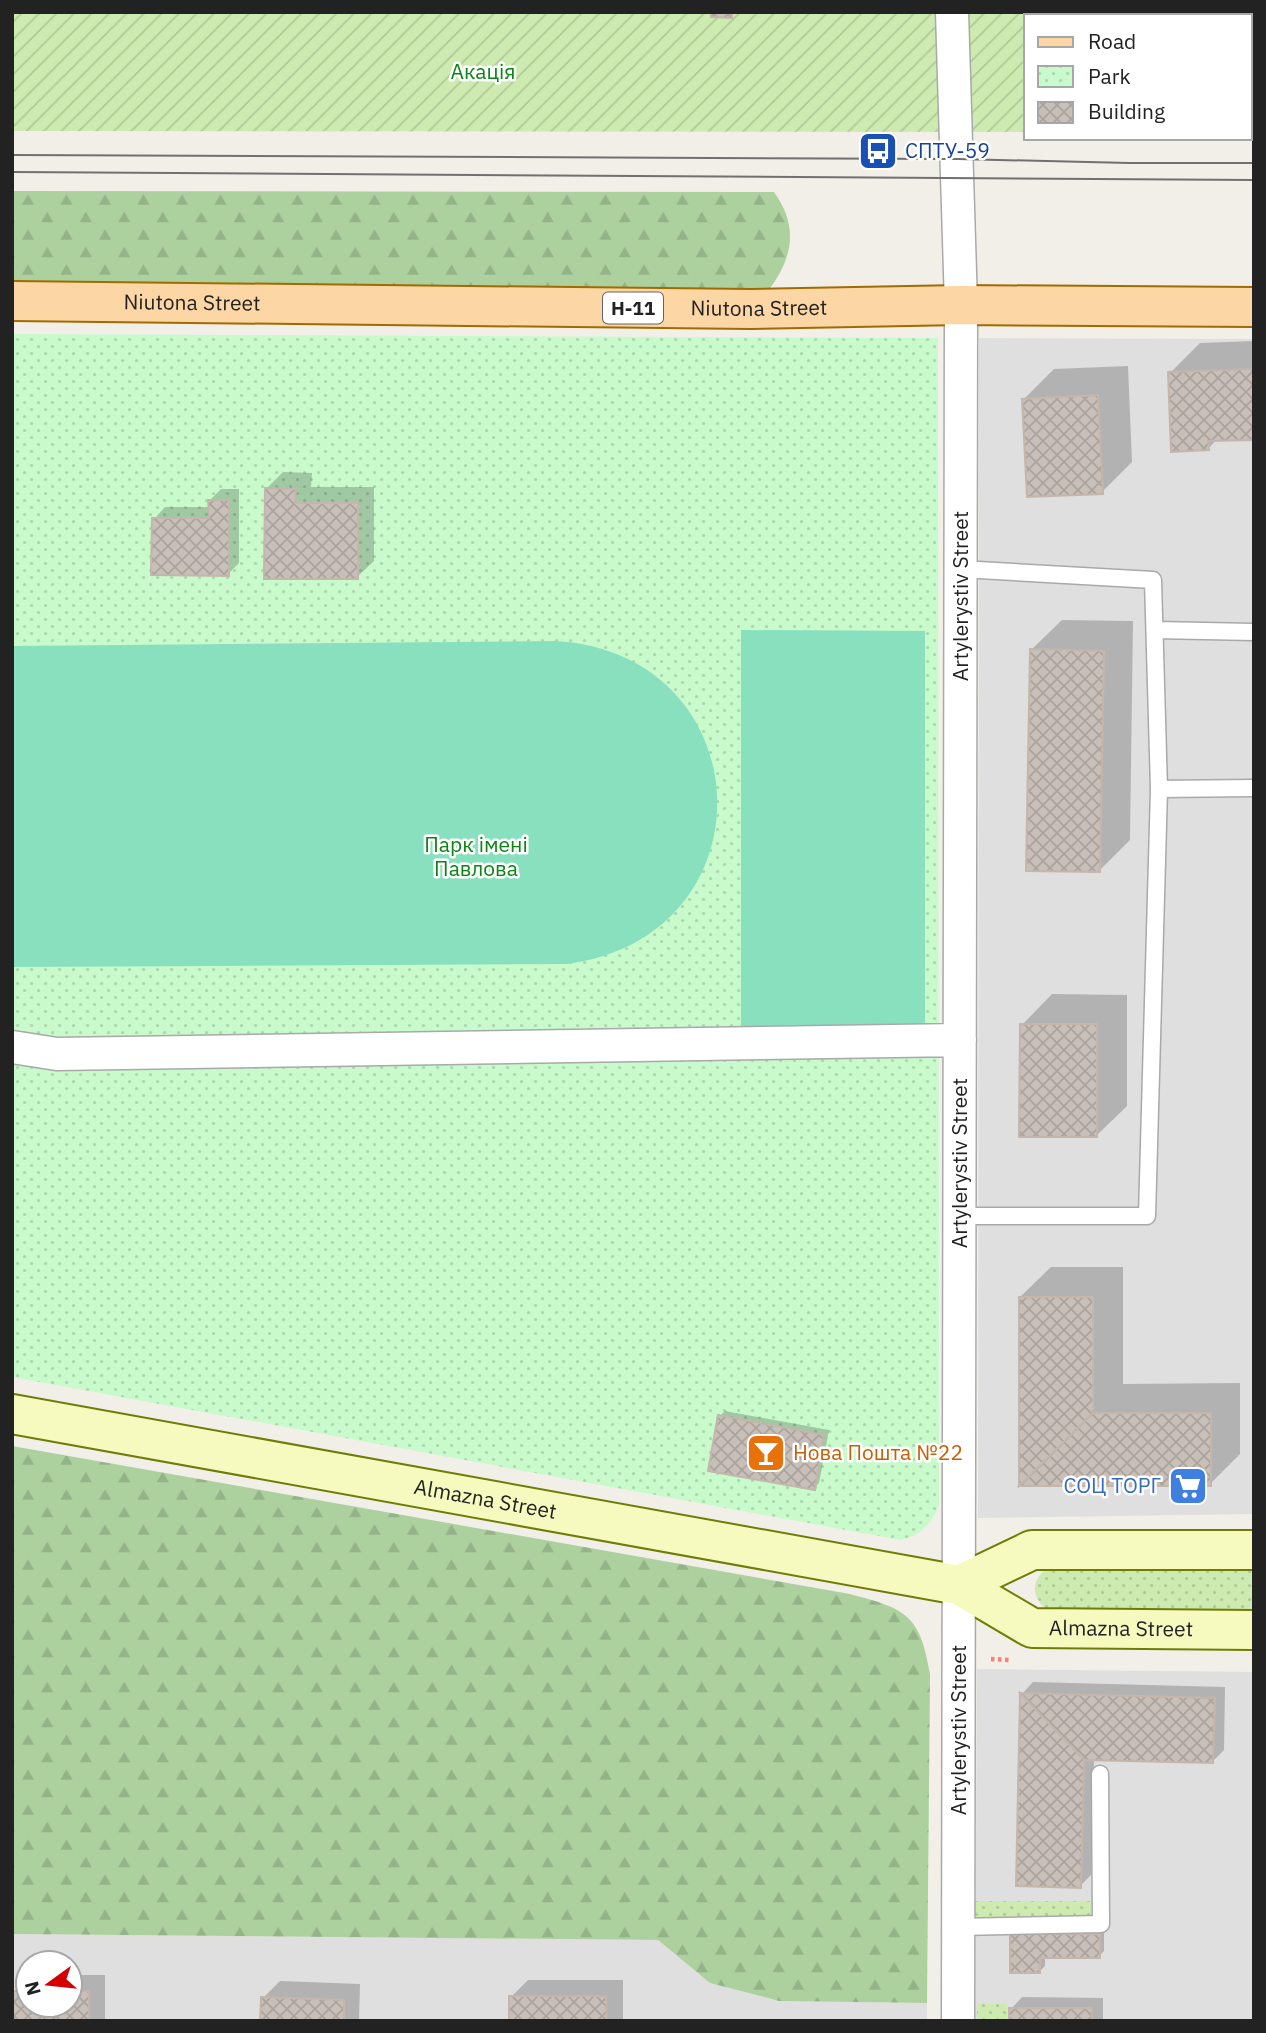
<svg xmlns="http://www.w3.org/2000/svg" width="1266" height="2033" font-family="'IBM Plex Sans',sans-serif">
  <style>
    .residential { fill: #e0dfdf; fill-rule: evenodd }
    .grass { fill: url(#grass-dots) }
    .forest { fill: url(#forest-firs) }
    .park { fill: url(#park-dots) }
    .garden { fill: url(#garden-furrows) }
    .pitch { fill: #88e0be }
    .shadow { fill: #0003 }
    .building { fill: url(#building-cross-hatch); stroke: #c4b6ab; stroke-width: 2 }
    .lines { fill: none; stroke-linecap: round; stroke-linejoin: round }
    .lane-casing { stroke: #a9a9a9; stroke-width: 19 }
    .street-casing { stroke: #a9a9a9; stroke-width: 35 }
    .secondary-casing { stroke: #707d05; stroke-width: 42 }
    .primary-casing { stroke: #a06b00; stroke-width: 42 }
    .path { stroke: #fa8072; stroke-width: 4.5; stroke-dasharray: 3.5 3.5; stroke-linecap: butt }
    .lane { stroke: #fff; stroke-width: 16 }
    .street { stroke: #fff; stroke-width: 32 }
    .secondary { stroke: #f7fabf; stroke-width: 38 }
    .primary { stroke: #fcd6a4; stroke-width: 38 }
    .tram { stroke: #707070; stroke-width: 2 }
    .labels { text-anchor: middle; stroke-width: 5; stroke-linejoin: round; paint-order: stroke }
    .shield { fill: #fff; stroke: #646464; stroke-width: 2 }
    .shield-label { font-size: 19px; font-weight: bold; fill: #222 }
    .park-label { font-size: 21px; fill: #0c8416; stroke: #fff }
    .transit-label { font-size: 21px; fill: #164399; stroke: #fff; text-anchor: start }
    .street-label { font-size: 21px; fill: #222; stroke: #fff }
    .food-label { font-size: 21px; fill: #c56008; stroke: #fff; text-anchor: start }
    .shop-label { font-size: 21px; fill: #366cbe; stroke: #fff; text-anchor: end }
  </style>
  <defs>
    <pattern id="grass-dots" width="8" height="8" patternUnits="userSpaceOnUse" patternTransform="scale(1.75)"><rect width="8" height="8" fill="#cdebb0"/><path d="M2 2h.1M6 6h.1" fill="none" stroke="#b0c997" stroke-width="1.8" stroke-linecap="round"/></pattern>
    <pattern id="forest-firs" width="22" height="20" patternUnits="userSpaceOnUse" patternTransform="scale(1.75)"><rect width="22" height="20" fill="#add19e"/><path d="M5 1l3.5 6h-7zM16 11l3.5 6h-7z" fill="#95b388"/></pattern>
    <pattern id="park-dots" width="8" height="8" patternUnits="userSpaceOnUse" patternTransform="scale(1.75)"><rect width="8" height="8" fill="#c8facc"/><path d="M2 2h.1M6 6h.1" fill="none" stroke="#acd6af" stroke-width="1.8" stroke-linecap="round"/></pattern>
    <pattern id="garden-furrows" width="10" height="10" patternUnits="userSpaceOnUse" patternTransform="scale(1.75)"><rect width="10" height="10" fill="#cdebb0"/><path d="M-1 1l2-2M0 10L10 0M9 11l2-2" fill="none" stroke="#b0c997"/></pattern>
    <pattern id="building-cross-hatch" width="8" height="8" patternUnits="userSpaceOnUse" patternTransform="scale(1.75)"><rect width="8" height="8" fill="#c7bfb8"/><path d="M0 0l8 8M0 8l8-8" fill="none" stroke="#aba49e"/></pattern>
  </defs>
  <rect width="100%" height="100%" fill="#f2efe9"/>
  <path class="residential" d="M 979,338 L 1254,339 L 1254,1514 L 978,1518 Z
    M 977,1669 L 1254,1672 L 1254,2021 L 975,2021 Z
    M 12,1934 L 658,1940 L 710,1983 L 779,2001 L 927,2003 L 927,2021 L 12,2021 ZM 28,1963 L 70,1963 L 70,2005 L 28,2005 Z"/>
  <path class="grass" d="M 1254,1566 L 1254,1612 L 1046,1609 C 1031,1596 1031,1581 1047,1568 Z
    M 958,1901 L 1100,1901 L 1101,1924 L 958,1927 Z
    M 977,2004 L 1007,2004 L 1007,2021 L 977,2021 Z"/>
  <path class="forest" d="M 12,191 L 774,192 C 799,227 793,258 768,291 L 12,281 Z
    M 12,1446 L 850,1594 C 906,1609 920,1614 930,1674 L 927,2003 L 779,2001 L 710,1983 L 658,1940 L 12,1934 Z"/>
  <path class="park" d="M 12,334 L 938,338 L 939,1505 C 932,1524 921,1535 901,1540 L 12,1377 Z"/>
  <path class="garden" d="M 12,12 L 1254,12 L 1254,133 L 1250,133 L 1250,16 L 1026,16 L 1026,132 L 12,131 Z"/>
  <path class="pitch" d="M 741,630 L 925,631 L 925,1026 L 741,1026 Z
    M 556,641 C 764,654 774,937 567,964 L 12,967 L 12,646 Z"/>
  <path class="shadow" d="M 1254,341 L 1254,438 L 1217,439 L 1208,449 L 1170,373 L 1200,343 Z
    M 1128,366 L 1132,462 L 1102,492 L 1024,399 L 1054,369 Z
    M 283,472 L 312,473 L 311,487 L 374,487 L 374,561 L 357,577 L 266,489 Z
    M 221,489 L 239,489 L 239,563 L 228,574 L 154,519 L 165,507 L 210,507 L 210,500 Z
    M 1062,620 L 1133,621 L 1130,840 L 1099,871 L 1031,650 Z
    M 1052,994 L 1127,995 L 1127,1106 L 1096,1136 L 1022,1025 Z
    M 1051,1267 L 1123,1267 L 1123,1384 L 1240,1383 L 1240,1454 L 1210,1484 L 1021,1485 L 1020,1297 Z
    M 725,1411 L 829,1430 L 819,1483 L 814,1488 L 720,1416 Z
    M 1033,1682 L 1225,1687 L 1224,1750 L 1213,1761 L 1094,1758 L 1091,1875 L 1080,1886 L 1022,1694 Z
    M 1017,1929 L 1104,1930 L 1104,1951 L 1099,1956 L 1045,1956 L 1045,1966 L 1040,1971 L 1012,1934 Z
    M 70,1975 L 105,1975 L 105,2021 L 15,2021 L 15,1992 L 28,1979 L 28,2005 L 70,2005 Z
    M 528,1980 L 623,1980 L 623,2021 L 511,2021 L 511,1997 Z
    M 280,1981 L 360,1984 L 359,2021 L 262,2021 L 263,1998 Z
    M 1022,1997 L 1103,1998 L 1103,2021 L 1011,2021 L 1011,2009 Z"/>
  <path class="building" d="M 711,12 L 732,12 L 732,18 L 711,17 Z
    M 1035,12 L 1061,12 L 1060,16 L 1035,16 Z
    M 1254,369 L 1254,440 L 1208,441 L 1209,450 L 1171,452 L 1168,372 Z
    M 1098,395 L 1103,494 L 1027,497 L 1022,399 Z
    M 265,488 L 296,489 L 295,503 L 358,503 L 358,579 L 264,579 Z
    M 208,500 L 229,500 L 229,576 L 151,575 L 152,518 L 209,518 Z
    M 1030,649 L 1104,651 L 1100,872 L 1026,871 Z
    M 1020,1024 L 1097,1024 L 1097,1137 L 1019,1137 Z
    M 1019,1297 L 1093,1297 L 1093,1413 L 1019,1486 Z
    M 1093,1413 L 1211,1413 L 1211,1486 L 1019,1486 Z
    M 718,1415 L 824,1435 L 815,1490 L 708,1471 Z
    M 1020,1693 L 1084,1760 L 1081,1888 L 1016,1886 Z
    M 1020,1693 L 1215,1698 L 1213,1763 L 1084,1760 Z
    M 1010,1934 L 1100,1934 L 1100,1958 L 1040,1958 L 1040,1973 L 1010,1973 Z
    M 13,1991 L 28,1991 L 28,2005 L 70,2005 L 70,1991 L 89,1991 L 89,2021 L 13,2021 Z
    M 509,1996 L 606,1996 L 607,2021 L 509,2021 Z
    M 261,1997 L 344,2000 L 344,2021 L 260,2021 Z
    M 1009,2008 L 1092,2008 L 1092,2021 L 1009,2021 Z"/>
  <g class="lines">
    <g class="lane-casing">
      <path id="lane" d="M 961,569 L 1153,580 L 1159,789 L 1254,788
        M 1155,630 L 1254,632
        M 960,1216 L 1147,1216 L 1159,789
        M 958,1927 L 1101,1924 L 1100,1774"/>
    </g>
    <g class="street-casing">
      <path id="street" d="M 952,12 L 961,305 L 958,2021
        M 12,1047 L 57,1054 L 960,1040"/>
    </g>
    <g class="secondary-casing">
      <g id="secondary">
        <path id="s1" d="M 12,1414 L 959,1585 L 1032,1628 L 1254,1630"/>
        <path d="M 959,1585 L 1032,1550 L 1254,1550"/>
      </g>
    </g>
    <g class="primary-casing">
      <g id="primary">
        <path id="s2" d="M 12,301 L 751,309 L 961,305 L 1254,307"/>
      </g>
    </g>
    <path class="path" d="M 991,1659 L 1010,1660"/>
    <use href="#lane" class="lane"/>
    <use href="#street" class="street"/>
    <use href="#secondary" class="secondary"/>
    <use href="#primary" class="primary"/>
    <path class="tram" d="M 12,155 L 958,159 L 1129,163 L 1254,163
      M 12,172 L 1254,180"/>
  </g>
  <defs>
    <g id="bus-square" transform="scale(2.0125)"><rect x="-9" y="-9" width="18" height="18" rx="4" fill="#1a4fb4" stroke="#fff"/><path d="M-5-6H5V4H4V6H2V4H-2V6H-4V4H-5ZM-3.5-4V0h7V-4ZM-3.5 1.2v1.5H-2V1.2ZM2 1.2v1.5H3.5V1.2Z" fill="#fff"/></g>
    <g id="bar-square" transform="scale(2.0125)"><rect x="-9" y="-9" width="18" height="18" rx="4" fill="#e8710a" stroke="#fff"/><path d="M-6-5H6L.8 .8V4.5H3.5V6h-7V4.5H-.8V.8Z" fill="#fff"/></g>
    <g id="supermarket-square" transform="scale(2.0125)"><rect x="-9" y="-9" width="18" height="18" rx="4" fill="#3f7fe0" stroke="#fff"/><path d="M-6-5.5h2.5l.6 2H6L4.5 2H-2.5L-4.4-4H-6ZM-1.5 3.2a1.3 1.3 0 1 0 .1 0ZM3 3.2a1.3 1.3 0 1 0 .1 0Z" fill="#fff"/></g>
  </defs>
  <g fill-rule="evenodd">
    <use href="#bus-square" x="878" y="151"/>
    <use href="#bar-square" x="766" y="1453"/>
    <use href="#supermarket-square" x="1188" y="1486"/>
  </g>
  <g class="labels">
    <rect class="shield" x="603" y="292.5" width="60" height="31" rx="5"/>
    <g class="shield-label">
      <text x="633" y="315">Н-11</text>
    </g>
    <g class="park-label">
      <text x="483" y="79">Акація</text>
      <text x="476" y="852">Парк імені<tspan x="476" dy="24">Павлова</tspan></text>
    </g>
    <g class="transit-label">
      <text x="905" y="158">СПТУ-59</text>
    </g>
    <g class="street-label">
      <text dy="7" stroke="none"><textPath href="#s2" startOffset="180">Niutona Street</textPath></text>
      <text dy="7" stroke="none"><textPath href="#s2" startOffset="747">Niutona Street</textPath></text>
      <text transform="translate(961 596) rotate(-90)" y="7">Artylerystiv Street</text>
      <text transform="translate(960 1163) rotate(-90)" y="7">Artylerystiv Street</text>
      <text dy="7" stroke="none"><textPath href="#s1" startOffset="481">Almazna Street</textPath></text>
      <text dy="7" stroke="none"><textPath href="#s1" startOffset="1136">Almazna Street</textPath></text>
      <text transform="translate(959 1730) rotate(-90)" y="7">Artylerystiv Street</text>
    </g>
    <g class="food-label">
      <text x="793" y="1460">Нова Пошта №22</text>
    </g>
    <g class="shop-label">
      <text x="1161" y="1493">СОЦ ТОРГ</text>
    </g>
  </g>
  <rect width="1266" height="2033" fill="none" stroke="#222222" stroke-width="28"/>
  <rect x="1024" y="14" width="228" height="126" fill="#ffffff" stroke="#a7a7a7" stroke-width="2"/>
  <rect x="1038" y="37" width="35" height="10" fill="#fcd6a4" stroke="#a7a7a7" stroke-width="2"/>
  <text x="1088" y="49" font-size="21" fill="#222222">Road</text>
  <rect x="1038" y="66" width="35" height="21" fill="url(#park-dots)" stroke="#a7a7a7" stroke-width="2"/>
  <text x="1088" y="84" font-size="21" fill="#222222">Park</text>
  <rect x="1038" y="102" width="35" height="21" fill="url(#building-cross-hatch)" stroke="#a7a7a7" stroke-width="2"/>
  <text x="1088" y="119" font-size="21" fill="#222222">Building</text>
  <g transform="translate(49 1984) rotate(255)"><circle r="33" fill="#ffffff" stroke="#a7a7a7" stroke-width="2"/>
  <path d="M0-5L12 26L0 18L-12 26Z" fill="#d40000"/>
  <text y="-10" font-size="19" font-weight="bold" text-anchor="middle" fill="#222222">N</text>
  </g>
</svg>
